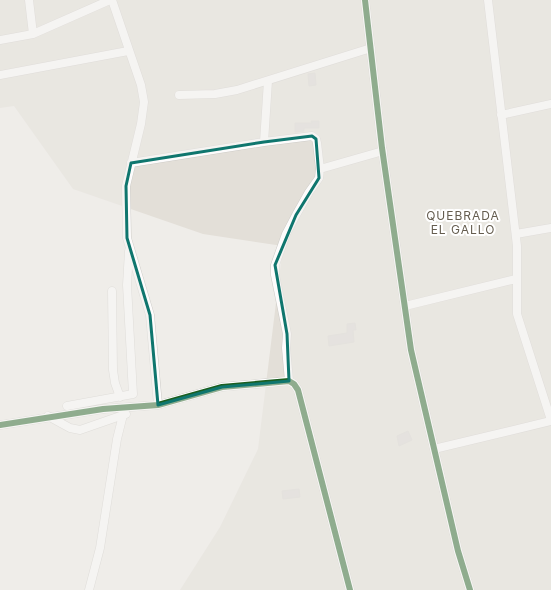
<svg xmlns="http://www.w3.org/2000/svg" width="551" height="590" font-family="Inter,sans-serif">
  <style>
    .residential { fill: #e3dfd8 }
    .building { fill: #d9d6d2; stroke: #d7d4cf }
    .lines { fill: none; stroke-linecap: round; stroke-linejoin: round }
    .street-casing { stroke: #cdcbc7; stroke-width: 9 }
    .street { stroke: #fdfcfc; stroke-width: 8 }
    .cycleway-casing { stroke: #fff; stroke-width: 8 }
    .cycleway { stroke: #1b5e20; stroke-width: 6 }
    .marked { fill: none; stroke: #0f766e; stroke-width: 3; stroke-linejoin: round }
    .labels { text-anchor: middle; stroke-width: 4; stroke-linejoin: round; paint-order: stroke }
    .neighbourhood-label { font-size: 12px; letter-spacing: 1px; fill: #655d4f; stroke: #fff }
  </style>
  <rect width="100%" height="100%" fill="#efede9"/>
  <path class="residential" d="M 0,0 L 551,0 L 551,590 L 180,590 L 220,527 L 258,449 L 283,246 L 203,234 L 73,189 L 14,106 L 0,108 Z"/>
  <path class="building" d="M 315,73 L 316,85 L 309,86 L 308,74 Z
    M 311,121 L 319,121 L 319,128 L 304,128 L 304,131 L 295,132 L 295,123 L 312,123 Z
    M 355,323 L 356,330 L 353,330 L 354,342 L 329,346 L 328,336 L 347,333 L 347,324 Z
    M 408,431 L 412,440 L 399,446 L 397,436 Z
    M 299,489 L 300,497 L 283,499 L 282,491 Z"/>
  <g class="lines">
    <g class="street-casing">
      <path id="street" d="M 29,0 L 33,34
        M 112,0 L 141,85 L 144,102 L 141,124 L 126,186 L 127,238 L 150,315 L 158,405
        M 365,0 L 382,148 L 411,350 L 458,551 L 470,590
        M 488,0 L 517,246 L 517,314 L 551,420
        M 0,40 L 33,34 L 110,0
        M 0,75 L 128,51
        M 179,95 L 215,94 L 237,90 L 371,48
        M 501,115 L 551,104
        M 264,142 L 268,81
        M 131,163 L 264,142 L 312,136 L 316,139 L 317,143 L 320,169 L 383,151
        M 516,234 L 551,228
        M 112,291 L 113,370 L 115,383 L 120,397
        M 405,306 L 516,279
        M 289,381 L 286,348 L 287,334 L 275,275 L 275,265 L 286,234 L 296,215 L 309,192 L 319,178 L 320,169
        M 67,406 L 133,394 L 127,285 L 129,251
        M 48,416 L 70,428 L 80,430 L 126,414
        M 0,425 L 103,409 L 158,405 L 222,387 L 289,381 L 294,384 L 298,390 L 350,590
        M 434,449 L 551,421
        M 89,590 L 100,548 L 117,439 L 123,415"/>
    </g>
    <use href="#street" class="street"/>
    <g class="cycleway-casing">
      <path id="cycleway" d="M 365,0 L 382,148 L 411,350 L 458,551 L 470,590
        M 0,425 L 103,409 L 158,405 L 222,387 L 289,381 L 294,384 L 298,390 L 350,590"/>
    </g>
    <use href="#cycleway" class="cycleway"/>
  </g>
  <path d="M0 0H551V590H0ZM 312,136 L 316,139 L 319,178 L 296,215 L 275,265 L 287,334 L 289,381 L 222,387 L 158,405 L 150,315 L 127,238 L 126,186 L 131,163 L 264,142 Z" fill="#efede9" fill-opacity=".55" fill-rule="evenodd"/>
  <path class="marked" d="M 312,136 L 316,139 L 319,178 L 296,215 L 275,265 L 287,334 L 289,381 L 222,387 L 158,405 L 150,315 L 127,238 L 126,186 L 131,163 L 264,142 Z"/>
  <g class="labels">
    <g class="neighbourhood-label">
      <text x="463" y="220">QUEBRADA<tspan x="463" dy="14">EL GALLO</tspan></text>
    </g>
  </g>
</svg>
